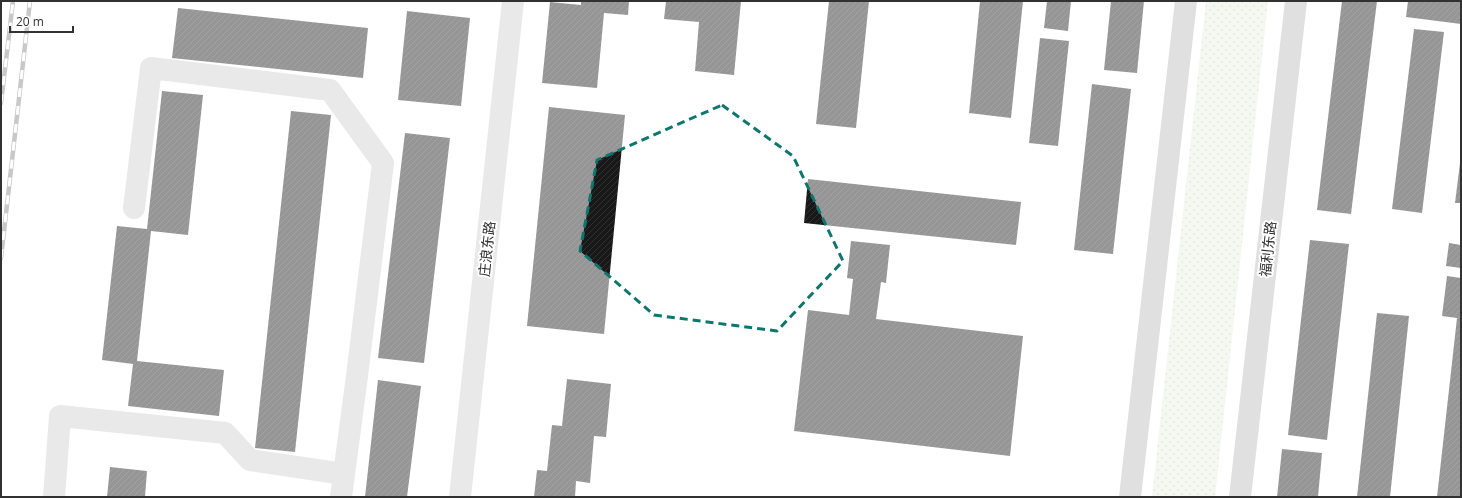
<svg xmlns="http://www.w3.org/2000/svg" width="1462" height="498" font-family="'Open Sans','Noto Sans SC',sans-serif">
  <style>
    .grass { fill: url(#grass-dots) }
    .building { fill: url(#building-hatch) }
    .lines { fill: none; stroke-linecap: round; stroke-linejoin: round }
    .minor { stroke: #cecece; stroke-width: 22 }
    .tertiary { stroke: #cecece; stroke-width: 22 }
    .secondary { stroke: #bbb; stroke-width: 22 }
    .rail-casing { stroke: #868686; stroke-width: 4.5 }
    .rail { stroke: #fff; stroke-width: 3; stroke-dasharray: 9; stroke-linecap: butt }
    .marked { fill: none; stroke: #0f766e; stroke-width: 3; stroke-dasharray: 8 5; stroke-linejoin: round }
    .labels { text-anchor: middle; stroke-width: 4; stroke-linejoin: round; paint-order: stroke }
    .street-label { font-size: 14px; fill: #313131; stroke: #fff }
  </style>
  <defs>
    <pattern id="grass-dots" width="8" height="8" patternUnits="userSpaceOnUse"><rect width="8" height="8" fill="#e9eedf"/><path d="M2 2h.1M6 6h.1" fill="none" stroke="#c8cdc0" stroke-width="1.8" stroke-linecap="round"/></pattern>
    <pattern id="building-hatch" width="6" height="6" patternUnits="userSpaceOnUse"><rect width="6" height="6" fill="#181818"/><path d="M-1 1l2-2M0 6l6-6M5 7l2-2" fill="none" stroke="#313131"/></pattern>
  </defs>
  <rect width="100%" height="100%" fill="#fff"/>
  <path class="grass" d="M 1206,1 L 1268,1 L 1215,497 L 1152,497 Z"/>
  <path class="building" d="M 581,1 L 629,1 L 628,15 L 604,13 L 597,88 L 542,83 L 550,2 L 581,5 Z
    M 666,1 L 741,1 L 734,75 L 695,71 L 699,22 L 664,19 Z
    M 829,1 L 869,1 L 856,128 L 816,124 Z
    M 980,1 L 1023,1 L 1011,118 L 969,113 Z
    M 1047,1 L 1071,1 L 1068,31 L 1044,28 Z
    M 1111,1 L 1144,1 L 1137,73 L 1104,70 Z
    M 1342,1 L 1377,1 L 1351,214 L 1317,210 Z
    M 1408,1 L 1461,1 L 1461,24 L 1406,17 Z
    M 178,8 L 368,28 L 363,78 L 172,58 Z
    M 407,11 L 470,18 L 461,106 L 398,100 Z
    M 1414,29 L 1444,32 L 1422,213 L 1392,209 Z
    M 1040,38 L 1069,41 L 1058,146 L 1029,143 Z
    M 1092,84 L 1131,89 L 1113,254 L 1074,250 Z
    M 162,91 L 203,95 L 188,235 L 151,231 L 137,361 L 224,370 L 219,416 L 128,406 L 133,364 L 102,360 L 117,226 L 147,229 Z
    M 549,107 L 625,115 L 604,334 L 527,326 Z
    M 291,111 L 331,115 L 295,452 L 255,448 Z
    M 405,133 L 450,138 L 424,363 L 378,358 Z
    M 1460,163 L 1461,163 L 1461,203 L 1455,203 Z
    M 808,179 L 1021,202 L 1016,245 L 804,223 Z
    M 1310,240 L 1349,244 L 1327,440 L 1288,435 Z
    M 851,241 L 890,245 L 886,283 L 881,282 L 876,319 L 1023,336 L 1010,456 L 794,431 L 808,310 L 849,315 L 853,279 L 847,278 Z
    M 1449,243 L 1461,245 L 1461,268 L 1446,266 Z
    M 1447,276 L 1461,278 L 1461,497 L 1437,497 L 1457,318 L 1442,316 Z
    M 1377,313 L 1409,316 L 1390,497 L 1357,497 Z
    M 567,379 L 611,384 L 606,437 L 594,436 L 590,483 L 576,481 L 575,497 L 534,497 L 537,470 L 547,471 L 552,425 L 562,426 Z
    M 378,380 L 421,386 L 407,497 L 365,497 Z
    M 1282,449 L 1322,453 L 1318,497 L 1277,497 Z
    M 110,467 L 147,471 L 145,497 L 107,497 Z"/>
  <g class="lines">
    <path class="minor" d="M 134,208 L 151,68 L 330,90 L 383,163 L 357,376 L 341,497
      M 54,497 L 60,416 L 225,433 L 250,460 L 344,474"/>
    <path class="tertiary" d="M 460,497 L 513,1"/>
    <path class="secondary" d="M 1130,497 L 1186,1
      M 1240,497 L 1296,1"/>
    <g class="rail-casing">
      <path id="rail" d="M 1,103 L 13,1
        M 1,258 L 30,1"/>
    </g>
    <use href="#rail" class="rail"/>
  </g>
  <path d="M0 0H1462V498H0ZM 722,105 L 793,156 L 843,261 L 777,331 L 654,315 L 580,251 L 597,160 Z" fill="#fff" fill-opacity=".55" fill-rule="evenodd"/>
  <path class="marked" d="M 722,105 L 793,156 L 843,261 L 777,331 L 654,315 L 580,251 L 597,160 Z"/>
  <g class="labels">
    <g class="street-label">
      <text transform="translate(487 249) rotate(-84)" y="5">庄浪东路</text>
      <text transform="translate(1268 249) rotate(-84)" y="5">福利东路</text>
    </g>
  </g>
  <rect width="1462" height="498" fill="none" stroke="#313131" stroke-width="4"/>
  <path d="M10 26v6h63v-6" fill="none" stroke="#313131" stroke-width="2"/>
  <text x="16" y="26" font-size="12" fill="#313131" stroke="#ffffff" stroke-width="3" paint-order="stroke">20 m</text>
</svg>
